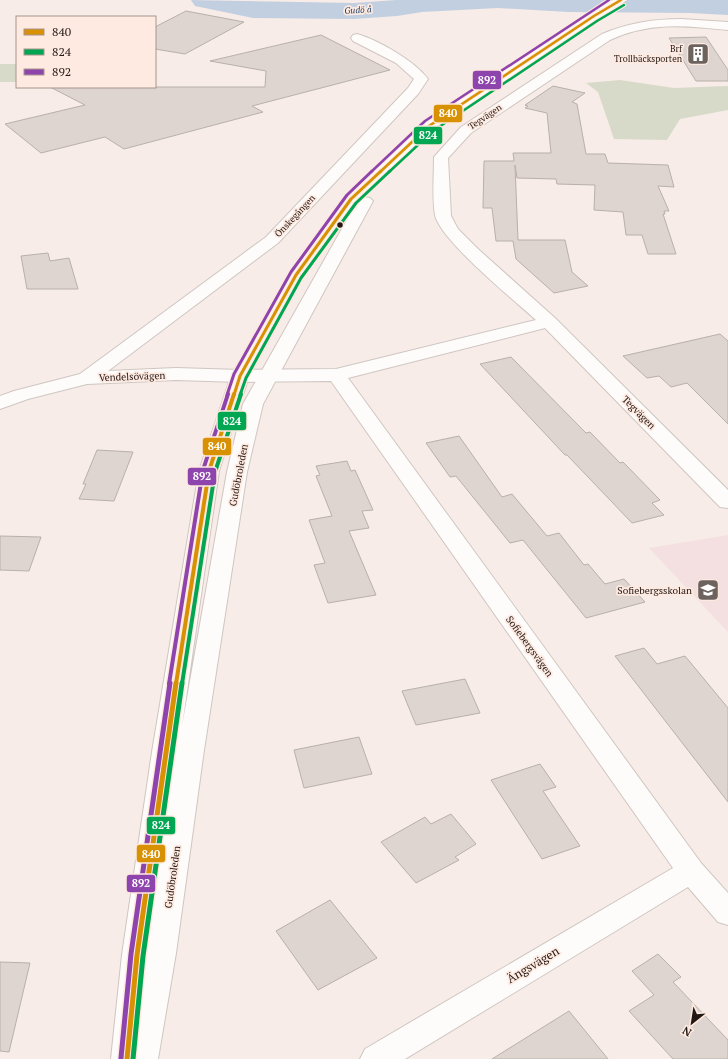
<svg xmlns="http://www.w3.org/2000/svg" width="728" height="1059" font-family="'PT Serif',serif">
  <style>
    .education { fill: #f4e0e0 }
    .green { fill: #d7dac8 }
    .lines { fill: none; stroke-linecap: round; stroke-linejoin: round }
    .river { fill: #c2cfe0; fill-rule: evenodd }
    .building { fill: #dfd5d0; stroke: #b8b0ab }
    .minor-casing { stroke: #cfc6c1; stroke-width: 2 }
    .major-casing { stroke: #cfc6c1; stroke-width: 2 }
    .minor { fill: #fefcfb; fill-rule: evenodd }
    .major { fill: #fefcfb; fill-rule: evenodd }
    .bus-1-far3-casing { stroke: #feeae0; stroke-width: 4.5 }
    .bus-1-far2-casing { stroke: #feeae0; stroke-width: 5.5 }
    .bus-1-far1-casing { stroke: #feeae0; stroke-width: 7 }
    .bus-1-casing { stroke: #feeae0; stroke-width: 8 }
    .bus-2-far3-casing { stroke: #feeae0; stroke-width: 4.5 }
    .bus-2-far2-casing { stroke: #feeae0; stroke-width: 5.5 }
    .bus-2-far1-casing { stroke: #feeae0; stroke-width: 7 }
    .bus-2-casing { stroke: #feeae0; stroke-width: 8 }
    .bus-3-far3-casing { stroke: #feeae0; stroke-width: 4.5 }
    .bus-3-far2-casing { stroke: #feeae0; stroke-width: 5.5 }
    .bus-3-far1-casing { stroke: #feeae0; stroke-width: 7 }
    .bus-3-casing { stroke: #feeae0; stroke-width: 8 }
    .bus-1-far3 { stroke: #d79103; stroke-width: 2.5 }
    .bus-1-far2 { stroke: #d79103; stroke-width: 3 }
    .bus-1-far1 { stroke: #d79103; stroke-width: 4 }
    .bus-1 { stroke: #d79103; stroke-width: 5 }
    .bus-2-far3 { stroke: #00a651; stroke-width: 2.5 }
    .bus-2-far2 { stroke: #00a651; stroke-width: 3 }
    .bus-2-far1 { stroke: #00a651; stroke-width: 4 }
    .bus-2 { stroke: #00a651; stroke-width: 5 }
    .bus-3-far3 { stroke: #8e44ad; stroke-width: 2.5 }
    .bus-3-far2 { stroke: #8e44ad; stroke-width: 3 }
    .bus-3-far1 { stroke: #8e44ad; stroke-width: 4 }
    .bus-3 { stroke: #8e44ad; stroke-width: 5 }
    .bus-dot { fill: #211814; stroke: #feeae0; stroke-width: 1.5 }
    .labels { text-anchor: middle; stroke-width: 3.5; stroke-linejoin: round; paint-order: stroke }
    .far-water-label { font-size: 9px; font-style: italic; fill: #203f65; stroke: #feeae0 }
    .far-poi-label { font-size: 9px; fill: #211814; stroke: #feeae0; text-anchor: end }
    .far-street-label { font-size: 9px; fill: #211814; stroke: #feeae0 }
    .street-label { font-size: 10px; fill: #211814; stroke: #feeae0 }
    .poi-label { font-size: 10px; fill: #211814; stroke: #feeae0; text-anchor: end }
    .near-street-label { font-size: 12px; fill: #211814; stroke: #feeae0 }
    .line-badge { stroke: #feeae0; stroke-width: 1.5 }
    .badge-label { font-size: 11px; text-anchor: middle; font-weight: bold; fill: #fff }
  </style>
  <rect width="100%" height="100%" fill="#f7ece7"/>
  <path class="education" d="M 728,535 L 728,632 L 649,548 Z"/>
  <path class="green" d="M 0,64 L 17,64 L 17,82 L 0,82 Z
    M 620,80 L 674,88 L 728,86 L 728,110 L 680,119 L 667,140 L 614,139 L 598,92 L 586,83 Z"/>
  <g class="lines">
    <path class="river" d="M 191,0 L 354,3 L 396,0 L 728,0 L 728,15 L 690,13 L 568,12 L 498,8 L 422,12 L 397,16 L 354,19 L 253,18 L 195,6 Z"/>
  </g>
  <path class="building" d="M 186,11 L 244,22 L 185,54 L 155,49 L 155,27 Z
    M 321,35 L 390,70 L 252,106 L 263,112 L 124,149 L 105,137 L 41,153 L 5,124 L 85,105 L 50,87 L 265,87 L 266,71 L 210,61 Z
    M 706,37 L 728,70 L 728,81 L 696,81 L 669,38 Z
    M 553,86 L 585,93 L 572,102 L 577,104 L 586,154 L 605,154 L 608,163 L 668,165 L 674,187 L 658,186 L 669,211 L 664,211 L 665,214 L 663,214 L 676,254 L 648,254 L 642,235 L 626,235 L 623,212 L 594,210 L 595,185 L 557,184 L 556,179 L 517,178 L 515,165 L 518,240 L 565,240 L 572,272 L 588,286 L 554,293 L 516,259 L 513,241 L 496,241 L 492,208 L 483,208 L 484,161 L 514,161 L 513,153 L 551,153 L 547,113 L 525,108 L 528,106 L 525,105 Z
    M 48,253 L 50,261 L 69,258 L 78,289 L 27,289 L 21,256 Z
    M 720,334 L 728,341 L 728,424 L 687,383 L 671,387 L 659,376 L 647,378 L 623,356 Z
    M 511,357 L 586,433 L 590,432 L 620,463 L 623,462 L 660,500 L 652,503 L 664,515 L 632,523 L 567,455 L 565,455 L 480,364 Z
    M 459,436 L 502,497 L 512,494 L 547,536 L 559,533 L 584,565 L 588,564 L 605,584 L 624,579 L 645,602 L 586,618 L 523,540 L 510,543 L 456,476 L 450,477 L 426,443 Z
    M 97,450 L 133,452 L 114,501 L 79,499 L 86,484 L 83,484 Z
    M 347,461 L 351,471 L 355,470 L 373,510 L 362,511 L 369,528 L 349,531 L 376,595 L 328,603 L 314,565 L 325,563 L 309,520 L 332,516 L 316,476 L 320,475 L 316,466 Z
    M 0,536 L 41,537 L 29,571 L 0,570 Z
    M 644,648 L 657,664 L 685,656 L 728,708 L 728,802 L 615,656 Z
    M 465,679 L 480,713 L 416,725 L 402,691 Z
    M 359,737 L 372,774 L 304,788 L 294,750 Z
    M 540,764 L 556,787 L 543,791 L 580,846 L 542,859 L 491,780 Z
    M 451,814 L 476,844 L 455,857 L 459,860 L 416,883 L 381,842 L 425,817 L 431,824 Z
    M 330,900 L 377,958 L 318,990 L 276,931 Z
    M 658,954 L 681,977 L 673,982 L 728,1040 L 728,1059 L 673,1059 L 629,1011 L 654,995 L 632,971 Z
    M 0,962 L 30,963 L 9,1052 L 0,1051 Z
    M 569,1011 L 608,1059 L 492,1059 Z"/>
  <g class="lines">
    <g class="minor-casing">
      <path id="minor" d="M 681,19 L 728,22 L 728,30 C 685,26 652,21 610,40 L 471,133 L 448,158 L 451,216 L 458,229 L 478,249 L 555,318 L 728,490 L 728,508 L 720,507 L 545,328 L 348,378 L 701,863 L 728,893 L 728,925 L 718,922 L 688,887 L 405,1059 L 360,1059 L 365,1049 L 673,868 L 331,381 L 240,382 L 176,380 L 87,384 L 28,399 L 0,409 L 0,396 L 14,391 L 80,374 L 266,237 L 408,88 L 414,79 L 396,63 L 353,41 L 351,38 L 353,35 L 357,34 C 378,40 415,61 428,79 L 418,94 L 278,243 L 108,371 L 176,368 L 240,370 L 336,369 L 536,320 C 515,301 440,240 435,215 C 432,199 434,174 434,157 L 461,127 L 602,34 C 628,23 653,19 681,19 Z"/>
    </g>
    <g class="major-casing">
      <path id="major" d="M 613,0 L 627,0 L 434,129 L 362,197 L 370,198 L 373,201 L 263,404 L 247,472 L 204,750 L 176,953 L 158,1059 L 111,1059 L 122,955 L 152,752 L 199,471 L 231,376 L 288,275 L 346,196 L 424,123 L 590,13 ZM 357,202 L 243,404 L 227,472 L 182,726 L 219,471 L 249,376 L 304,275 Z"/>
    </g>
    <use href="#minor" class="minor"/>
    <use href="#major" class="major"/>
    <g class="bus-1-far3-casing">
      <path id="bus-1-far3" d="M 380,172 L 429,126 L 594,16 L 621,0"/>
    </g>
    <g class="bus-1-far2-casing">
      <path id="bus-1-far2" d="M 234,395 L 240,376 L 296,275 L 351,199 L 381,171"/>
    </g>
    <g class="bus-1-far1-casing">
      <path id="bus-1-far1" d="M 176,684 L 209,471 L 234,394"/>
    </g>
    <g class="bus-1-casing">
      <path id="bus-1" d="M 127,1059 L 137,955 L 176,683"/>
    </g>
    <g class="bus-2-far3-casing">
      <path id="bus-2-far3" d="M 389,172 L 433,131 L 597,21 L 624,5"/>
    </g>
    <g class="bus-2-far2-casing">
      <path id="bus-2-far2" d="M 240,395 L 246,378 L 301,278 L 356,203 L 390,171"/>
    </g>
    <g class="bus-2-far1-casing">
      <path id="bus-2-far1" d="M 182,684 L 215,472 L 241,394"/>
    </g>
    <g class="bus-2-casing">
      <path id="bus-2" d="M 133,1059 L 143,956 L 182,683"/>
    </g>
    <g class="bus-3-far3-casing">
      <path id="bus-3-far3" d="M 371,172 L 425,121 L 609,0"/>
    </g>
    <g class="bus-3-far2-casing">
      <path id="bus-3-far2" d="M 227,395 L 234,374 L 291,272 L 347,195 L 372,171"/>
    </g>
    <g class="bus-3-far1-casing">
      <path id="bus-3-far1" d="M 169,684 L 203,470 L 228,394"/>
    </g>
    <g class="bus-3-casing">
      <path id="bus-3" d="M 121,1058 L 131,954 L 170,683"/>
    </g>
    <use href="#bus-1-far3" class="bus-1-far3"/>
    <use href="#bus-1-far2" class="bus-1-far2"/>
    <use href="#bus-1-far1" class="bus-1-far1"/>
    <use href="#bus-1" class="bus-1"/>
    <use href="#bus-2-far3" class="bus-2-far3"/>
    <use href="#bus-2-far2" class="bus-2-far2"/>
    <use href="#bus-2-far1" class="bus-2-far1"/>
    <use href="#bus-2" class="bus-2"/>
    <use href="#bus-3-far3" class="bus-3-far3"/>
    <use href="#bus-3-far2" class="bus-3-far2"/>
    <use href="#bus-3-far1" class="bus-3-far1"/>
    <use href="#bus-3" class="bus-3"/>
  </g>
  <defs>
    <g id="building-square" transform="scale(1.15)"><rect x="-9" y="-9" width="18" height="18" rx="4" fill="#6c625e" stroke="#feeae0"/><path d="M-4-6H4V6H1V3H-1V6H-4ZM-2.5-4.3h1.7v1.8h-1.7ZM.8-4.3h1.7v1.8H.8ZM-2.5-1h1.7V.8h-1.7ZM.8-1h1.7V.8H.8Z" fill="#fff"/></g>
    <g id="school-square" transform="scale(1.15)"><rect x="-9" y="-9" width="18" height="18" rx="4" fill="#6c625e" stroke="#feeae0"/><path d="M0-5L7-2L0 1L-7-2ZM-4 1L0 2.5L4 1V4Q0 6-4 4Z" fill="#fff"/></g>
  </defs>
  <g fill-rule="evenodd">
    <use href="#building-square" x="698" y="54"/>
    <use href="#school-square" x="708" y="590"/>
  </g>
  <circle class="bus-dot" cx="340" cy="225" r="3.5"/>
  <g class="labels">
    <g class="far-water-label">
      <text transform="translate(358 10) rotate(-3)" y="3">Gudö å</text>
    </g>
    <g class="far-poi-label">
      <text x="682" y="52">Brf<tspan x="682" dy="10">Trollbäcksporten</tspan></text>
    </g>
    <g class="far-street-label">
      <text transform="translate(485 117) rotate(-34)" y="3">Tegvägen</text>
      <text transform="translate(295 216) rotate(-47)" y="3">Önskegången</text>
    </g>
    <g class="street-label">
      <text transform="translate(132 376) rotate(-2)" y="4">Vendelsövägen</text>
      <text transform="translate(639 412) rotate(45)" y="4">Tegvägen</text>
      <text transform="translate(238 475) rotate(-79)" y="4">Gudöbroleden</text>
      <text transform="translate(530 646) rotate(54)" y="4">Sofiebergsvägen</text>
      <text transform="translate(172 877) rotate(-82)" y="4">Gudöbroleden</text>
    </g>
    <g class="poi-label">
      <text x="692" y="594">Sofiebergsskolan</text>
    </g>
    <g class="near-street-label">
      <text transform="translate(533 965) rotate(-31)" y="4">Ängsvägen</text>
    </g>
  </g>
  <g class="line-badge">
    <rect x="472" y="70" width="30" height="20" rx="4" fill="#8e44ad"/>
    <rect x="433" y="104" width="30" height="19" rx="4" fill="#d79103"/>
    <rect x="413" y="126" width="30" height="19" rx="4" fill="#00a651"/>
    <rect x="217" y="411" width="30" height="20" rx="4" fill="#00a651"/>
    <rect x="202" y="437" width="30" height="19" rx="4" fill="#d79103"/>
    <rect x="187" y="467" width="30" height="19" rx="4" fill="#8e44ad"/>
    <rect x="146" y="816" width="30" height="19" rx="4" fill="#00a651"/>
    <rect x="136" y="844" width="30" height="19" rx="4" fill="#d79103"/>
    <rect x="126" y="874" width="30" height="19" rx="4" fill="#8e44ad"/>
  </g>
  <g class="badge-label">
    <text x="487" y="84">892</text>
    <text x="448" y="117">840</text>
    <text x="428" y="139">824</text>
    <text x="232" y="425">824</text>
    <text x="217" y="450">840</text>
    <text x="202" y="480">892</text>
    <text x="161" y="829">824</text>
    <text x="151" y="858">840</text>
    <text x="141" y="887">892</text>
  </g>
  <rect x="16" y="16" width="140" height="72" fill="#feeae0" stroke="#a6968e"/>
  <rect x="24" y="29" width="20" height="6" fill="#d79103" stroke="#a6968e"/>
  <text x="52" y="36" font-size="12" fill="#211814">840</text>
  <rect x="24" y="49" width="20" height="6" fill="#00a651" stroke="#a6968e"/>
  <text x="52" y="56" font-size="12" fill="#211814">824</text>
  <rect x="24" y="69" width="20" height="6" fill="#8e44ad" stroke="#a6968e"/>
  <text x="52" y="76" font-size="12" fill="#211814">892</text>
  <g transform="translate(692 1023) rotate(210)" stroke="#feeae0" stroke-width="3" paint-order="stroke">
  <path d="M0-3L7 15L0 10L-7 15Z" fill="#211814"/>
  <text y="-6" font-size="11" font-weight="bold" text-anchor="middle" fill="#211814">N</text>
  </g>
</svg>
